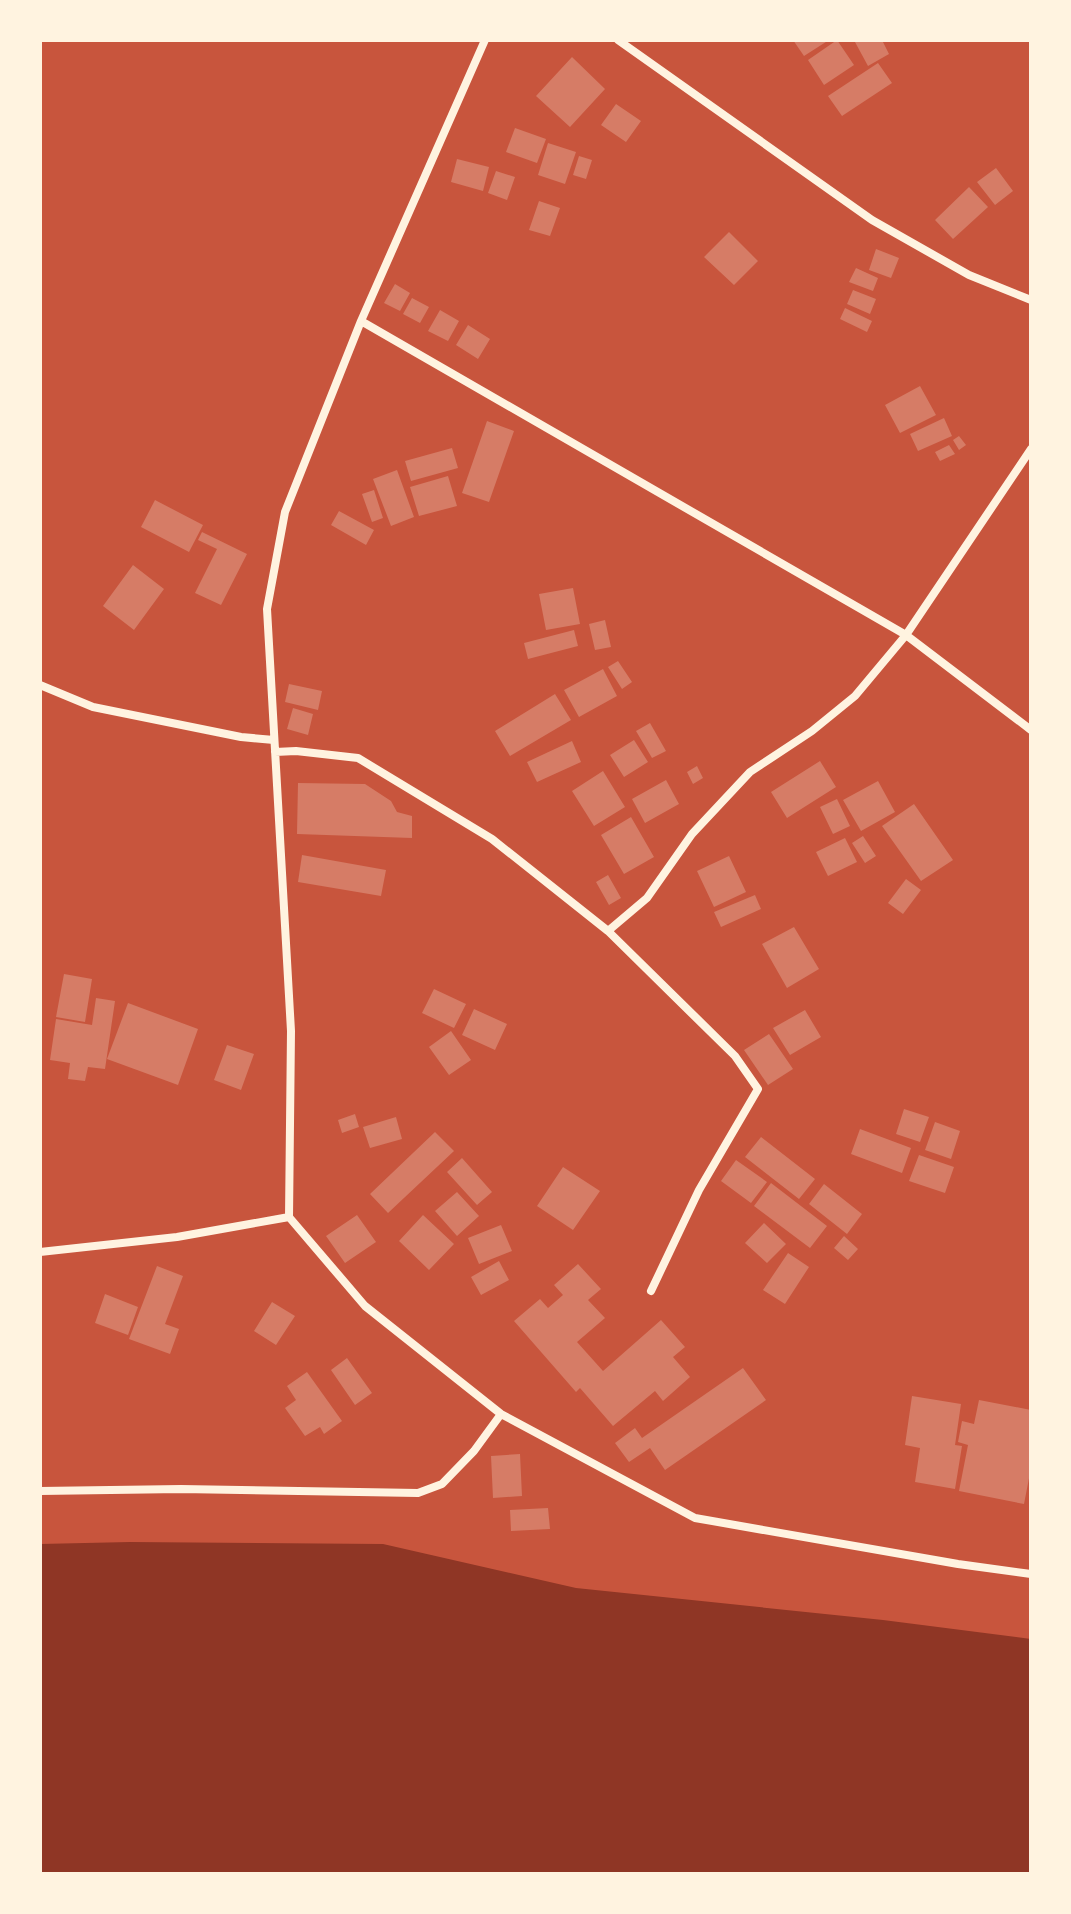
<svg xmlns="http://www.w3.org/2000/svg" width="1071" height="1914" font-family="'Space Grotesk',sans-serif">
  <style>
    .water { fill: #8f3625 }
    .building { fill: #d67c66 }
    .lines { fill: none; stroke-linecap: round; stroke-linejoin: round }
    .minor { stroke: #fff3e0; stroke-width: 8 }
  </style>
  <rect width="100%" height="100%" fill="#c8553d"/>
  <path class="water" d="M 130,1542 L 383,1544 L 576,1588 L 883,1620 L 1031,1639 L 1031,1874 L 40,1874 L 40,1544 Z"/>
  <path class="building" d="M 793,40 L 829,40 L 804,56 Z
    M 837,40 L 854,65 L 824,85 L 808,60 Z
    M 860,40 L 882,40 L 889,54 L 868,66 L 855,42 Z
    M 572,57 L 605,89 L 570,127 L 536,96 Z
    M 878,63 L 892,83 L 842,116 L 828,96 Z
    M 616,104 L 641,121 L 626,142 L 601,125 Z
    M 515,128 L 546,139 L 537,163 L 506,152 Z
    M 548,143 L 576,152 L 565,184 L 538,175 Z
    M 579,156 L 592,160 L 586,179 L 573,175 Z
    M 457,159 L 489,167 L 483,191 L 451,182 Z
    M 996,168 L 1013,191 L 995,205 L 977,182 Z
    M 496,171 L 515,177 L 507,200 L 488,193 Z
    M 969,187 L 988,207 L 953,239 L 935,220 Z
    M 539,201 L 560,208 L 550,236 L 529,230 Z
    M 729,232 L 758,261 L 734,285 L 704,257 Z
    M 876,249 L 899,258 L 891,278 L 869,270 Z
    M 856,268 L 878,278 L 873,291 L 849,282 Z
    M 395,284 L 410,293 L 400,311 L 384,303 Z
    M 853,290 L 876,299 L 870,314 L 847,304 Z
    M 412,298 L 429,307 L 420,323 L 403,314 Z
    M 845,308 L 872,321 L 867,332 L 840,319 Z
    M 440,310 L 459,321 L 448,341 L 428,331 Z
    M 468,325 L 490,339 L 478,359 L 456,345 Z
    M 920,386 L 936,415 L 900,433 L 885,405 Z
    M 944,418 L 952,436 L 918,451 L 910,434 Z
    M 487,421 L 514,431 L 489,502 L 462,493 Z
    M 959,436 L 966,445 L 959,450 L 953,440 Z
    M 949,445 L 955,454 L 940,461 L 935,452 Z
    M 452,448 L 458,468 L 411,481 L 405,461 Z
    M 397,470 L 414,517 L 391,526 L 373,479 Z
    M 448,476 L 457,506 L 419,516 L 410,487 Z
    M 374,490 L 383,518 L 372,522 L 362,494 Z
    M 155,500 L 203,525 L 189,552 L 141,527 Z
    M 339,511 L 374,530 L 366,545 L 331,525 Z
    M 202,532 L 247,554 L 221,605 L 195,593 L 217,549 L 198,540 Z
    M 133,565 L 164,589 L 134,630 L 103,606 Z
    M 573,588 L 580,624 L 546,630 L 539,594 Z
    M 605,620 L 611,647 L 595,650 L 589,624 Z
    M 574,630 L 578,646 L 528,659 L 524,643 Z
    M 618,661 L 632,682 L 622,689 L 608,667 Z
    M 603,669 L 617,696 L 579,717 L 564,690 Z
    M 289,684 L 322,691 L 318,710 L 285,702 Z
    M 555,694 L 571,720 L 510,756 L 495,731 Z
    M 293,708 L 313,714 L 308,735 L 287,729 Z
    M 650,723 L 666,751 L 652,758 L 636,731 Z
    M 634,740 L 648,762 L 624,777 L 610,755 Z
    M 572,741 L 581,762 L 537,782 L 527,762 Z
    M 820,761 L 836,787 L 787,818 L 771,792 Z
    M 697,766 L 703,778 L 693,784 L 687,772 Z
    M 603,771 L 625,807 L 594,826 L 572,791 Z
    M 666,780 L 679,804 L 645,823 L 632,799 Z
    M 878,781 L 895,812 L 861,831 L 843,800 Z
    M 298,783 L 365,784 L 391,801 L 397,812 L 412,816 L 412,838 L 297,834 Z
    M 837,799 L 850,826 L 833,834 L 820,807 Z
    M 914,804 L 953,860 L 921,881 L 882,826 Z
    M 631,817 L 654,857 L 624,874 L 601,835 Z
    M 863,836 L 876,856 L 865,863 L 852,843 Z
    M 845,838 L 857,862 L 828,876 L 816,852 Z
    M 302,855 L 386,870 L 381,896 L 298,882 Z
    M 729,856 L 746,892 L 714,907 L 697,871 Z
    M 608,875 L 621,898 L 609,905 L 596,882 Z
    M 906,879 L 921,890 L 903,914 L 888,903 Z
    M 755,895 L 761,909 L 721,927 L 714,912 Z
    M 794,927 L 819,969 L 787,988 L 762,944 Z
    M 64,974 L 92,979 L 85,1022 L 56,1017 Z
    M 434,989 L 466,1004 L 454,1028 L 422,1013 Z
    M 96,998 L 115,1001 L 105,1069 L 88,1067 L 85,1081 L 68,1079 L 70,1063 L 50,1060 L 56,1019 L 92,1025 Z
    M 128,1003 L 198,1029 L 178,1085 L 107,1059 Z
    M 474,1009 L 507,1024 L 495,1050 L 462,1035 Z
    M 805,1010 L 821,1037 L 790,1055 L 773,1028 Z
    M 451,1031 L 471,1060 L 449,1075 L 429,1047 Z
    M 769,1034 L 793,1069 L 768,1085 L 744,1050 Z
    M 227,1045 L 254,1054 L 241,1090 L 214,1080 Z
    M 904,1109 L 929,1117 L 920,1142 L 896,1134 Z
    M 355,1114 L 359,1127 L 342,1133 L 338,1120 Z
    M 396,1117 L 402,1139 L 370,1148 L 363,1127 Z
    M 935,1122 L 960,1131 L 951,1159 L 925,1150 Z
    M 860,1129 L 911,1148 L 902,1173 L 851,1154 Z
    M 435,1132 L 454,1151 L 388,1213 L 370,1194 Z
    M 761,1137 L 815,1179 L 799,1199 L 745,1157 Z
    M 919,1155 L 954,1167 L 945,1193 L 909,1181 Z
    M 462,1158 L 492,1192 L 477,1205 L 447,1172 Z
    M 736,1160 L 767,1182 L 751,1203 L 721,1181 Z
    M 563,1167 L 600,1191 L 573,1230 L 537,1206 Z
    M 771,1183 L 827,1226 L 810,1248 L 754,1206 Z
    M 824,1184 L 862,1214 L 847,1234 L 809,1204 Z
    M 457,1192 L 479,1216 L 457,1236 L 435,1211 Z
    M 357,1215 L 376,1242 L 345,1263 L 326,1236 Z
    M 423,1215 L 454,1244 L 429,1270 L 399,1241 Z
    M 764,1223 L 786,1244 L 767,1263 L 745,1243 Z
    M 501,1225 L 512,1251 L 479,1264 L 468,1238 Z
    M 844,1236 L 858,1249 L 848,1260 L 834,1248 Z
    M 788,1253 L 809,1267 L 785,1304 L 763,1290 Z
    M 499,1261 L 509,1280 L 481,1295 L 471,1277 Z
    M 578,1264 L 601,1289 L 588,1300 L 605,1318 L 577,1342 L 603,1371 L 661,1320 L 685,1347 L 673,1357 L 690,1377 L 663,1401 L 655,1391 L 613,1426 L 580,1388 L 576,1392 L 514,1321 L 540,1299 L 548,1308 L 563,1295 L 554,1285 Z
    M 157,1266 L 183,1276 L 165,1324 L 179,1329 L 170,1354 L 129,1339 Z
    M 105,1294 L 138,1307 L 128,1335 L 95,1323 Z
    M 272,1302 L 295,1316 L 276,1345 L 254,1331 Z
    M 347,1358 L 372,1393 L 355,1405 L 331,1370 Z
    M 743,1368 L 766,1400 L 665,1470 L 650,1448 L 629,1462 L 615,1443 L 635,1428 L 642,1438 Z
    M 307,1372 L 342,1421 L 324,1434 L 320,1427 L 305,1436 L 285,1408 L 296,1400 L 287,1386 Z
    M 912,1396 L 961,1404 L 955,1445 L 962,1446 L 955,1489 L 915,1482 L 920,1448 L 905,1445 Z
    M 979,1400 L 1031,1410 L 1031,1468 L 1024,1504 L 959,1491 L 968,1445 L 958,1442 L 962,1421 L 974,1424 Z
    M 520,1454 L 522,1496 L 493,1498 L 491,1456 Z
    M 548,1508 L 550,1529 L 511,1531 L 510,1510 Z"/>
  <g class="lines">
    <path class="minor" d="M 485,40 L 361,321 L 285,512 L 267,609 L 291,1031 L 289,1217 L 365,1306 L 501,1414 L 695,1518 L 958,1564 L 1031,1574
      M 618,40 L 872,220 L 969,275 L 1031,300
      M 361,321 L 906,635 L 1031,730
      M 40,685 L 93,707 L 241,737 L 274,740
      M 275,752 L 296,751 L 358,758 L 492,839 L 608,931 L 735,1056 L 758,1089 L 699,1190 L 651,1291
      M 608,931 L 647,898 L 692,834 L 750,772 L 812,731 L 855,696 L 906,635 L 1031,449
      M 40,1252 L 177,1237 L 289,1217
      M 40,1491 L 181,1489 L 418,1493 L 442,1484 L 474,1451 L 501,1414"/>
  </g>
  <rect width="1071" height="1914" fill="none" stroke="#fff3e0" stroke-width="84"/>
</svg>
